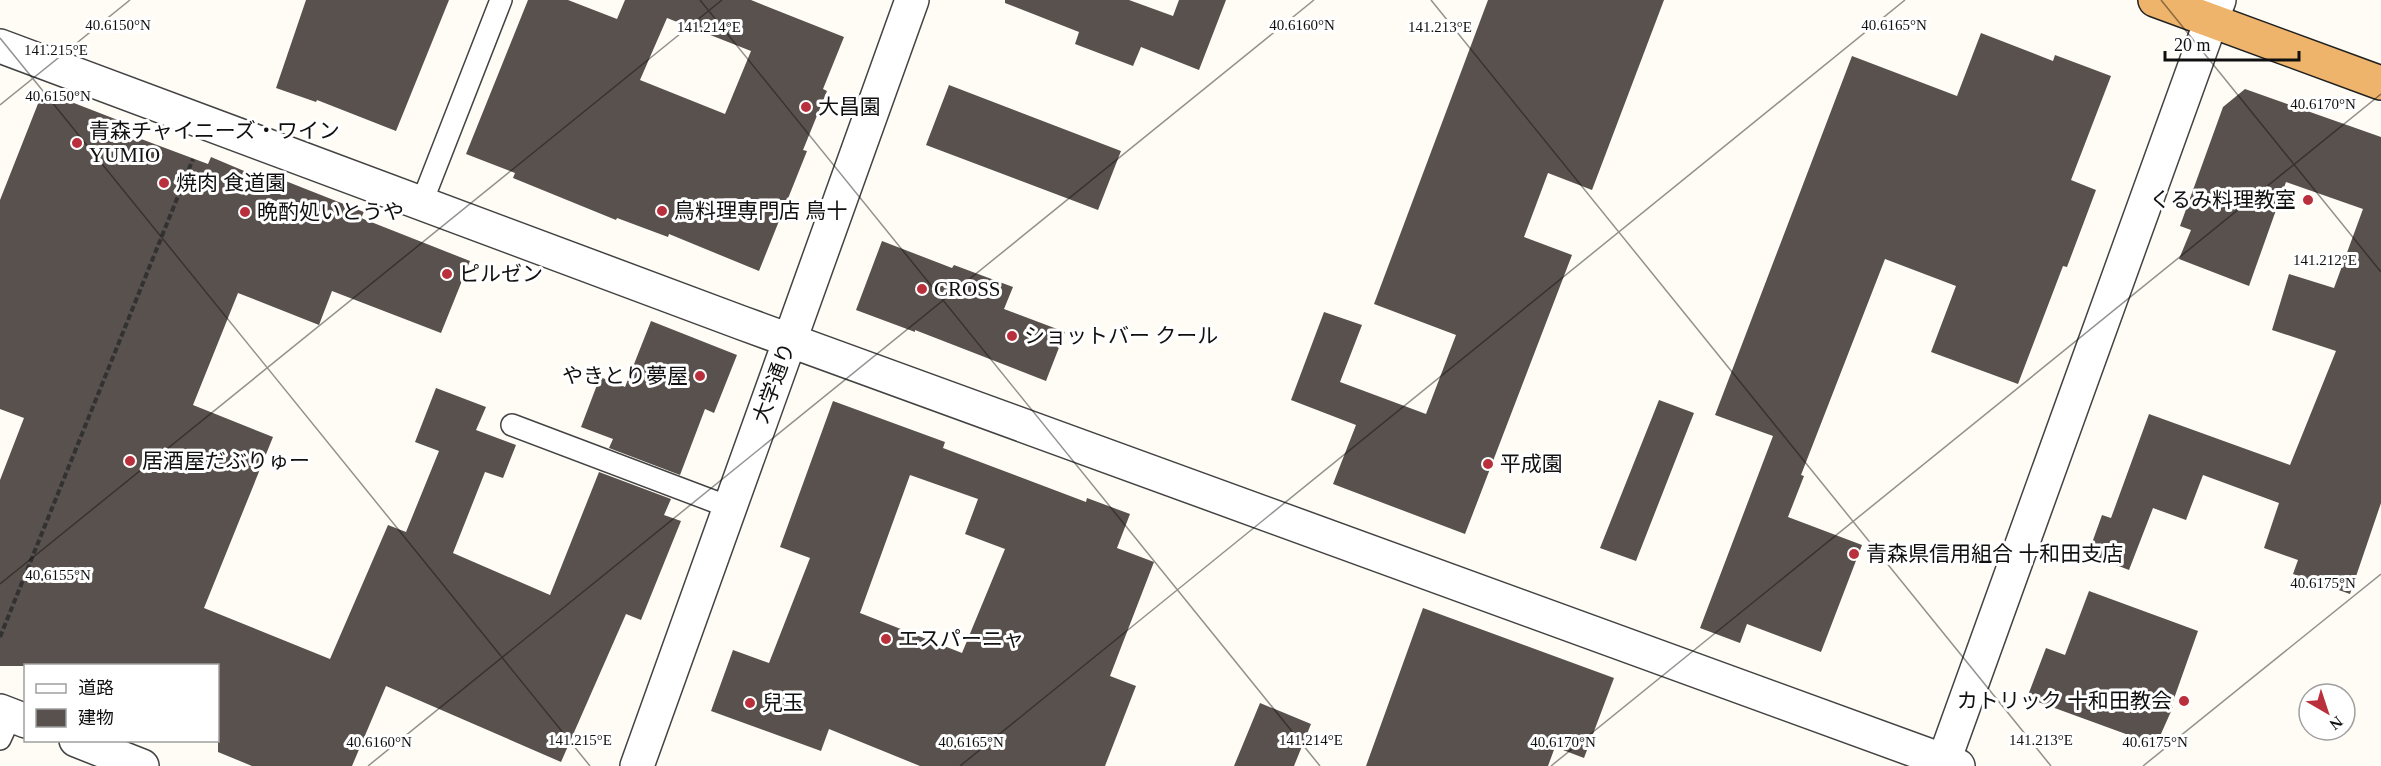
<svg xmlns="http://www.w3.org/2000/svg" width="2381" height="766" font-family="'Times New Roman','Noto Sans JP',serif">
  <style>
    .building { fill: #59514d; fill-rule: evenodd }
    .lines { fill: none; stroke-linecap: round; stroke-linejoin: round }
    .service-casing { stroke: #434343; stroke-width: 24 }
    .minor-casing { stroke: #434343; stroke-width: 36 }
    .tertiary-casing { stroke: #434343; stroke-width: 36 }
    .trunk-casing { stroke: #212121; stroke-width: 36 }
    .path { stroke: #323232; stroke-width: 4; stroke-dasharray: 6 3; stroke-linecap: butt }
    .service { stroke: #fff; stroke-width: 21 }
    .minor { stroke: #fff; stroke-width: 33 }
    .tertiary { stroke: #fff; stroke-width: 33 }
    .trunk { stroke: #eeb46c; stroke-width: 33 }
    .ticks { fill: none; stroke: #101010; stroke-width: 1.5; stroke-opacity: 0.45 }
    .poi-dot { fill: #b9303c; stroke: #fff; stroke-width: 2 }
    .labels { text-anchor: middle; stroke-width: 6; stroke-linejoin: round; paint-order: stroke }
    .poi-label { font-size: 21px; fill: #101010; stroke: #fff; text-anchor: start }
    .street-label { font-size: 21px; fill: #101010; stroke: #fff }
    .ticks-label { font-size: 15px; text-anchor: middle; fill: #101010; stroke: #fff; stroke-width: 6; stroke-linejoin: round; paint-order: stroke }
  </style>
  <rect width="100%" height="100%" fill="#fefcf5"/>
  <path class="building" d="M 306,0 L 449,0 L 396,131 L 317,100 L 316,102 L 276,88 Z
    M 528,0 L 568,0 L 617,19 L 625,0 L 751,0 L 844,37 L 823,89 L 827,91 L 803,150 L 807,151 L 759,271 L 669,234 L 668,237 L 617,218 L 616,220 L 513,178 L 515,173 L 466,154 ZM 667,18 L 751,51 L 725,114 L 640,80 Z
    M 1005,0 L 1129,0 L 1173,16 L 1179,0 L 1226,0 L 1199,70 L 1141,47 L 1133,66 L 1075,44 L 1079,32 L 1005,3 Z
    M 1488,0 L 1664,0 L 1592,190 L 1548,173 L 1524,237 L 1572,255 L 1465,534 L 1333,484 L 1356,425 L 1291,400 L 1324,312 L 1362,325 L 1340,382 L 1426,414 L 1456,335 L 1374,304 Z
    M 1981,33 L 2053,61 L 2055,55 L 2111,76 L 2071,180 L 2096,190 L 2067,267 L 2063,266 L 2018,384 L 1931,352 L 1956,286 L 1885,259 L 1801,475 L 1804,476 L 1788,517 L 1862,545 L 1821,652 L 1747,624 L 1740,643 L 1700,628 L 1773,436 L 1715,415 L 1852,56 L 1957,96 Z
    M 949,85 L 1121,151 L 1098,210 L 926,145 Z
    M 2245,89 L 2381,137 L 2381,503 L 2350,594 L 2293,574 L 2298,560 L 2264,548 L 2279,503 L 2203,475 L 2186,520 L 2153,508 L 2129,570 L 2088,554 L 2102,515 L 2111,518 L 2149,414 L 2290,465 L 2336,351 L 2272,330 L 2289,274 L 2334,288 L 2363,209 L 2286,182 L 2249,286 L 2179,259 L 2191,230 L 2180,226 L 2223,107 Z
    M 43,91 L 128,124 L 125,133 L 208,164 L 211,157 L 280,186 L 283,180 L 364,212 L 361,218 L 470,261 L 441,333 L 332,291 L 319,325 L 238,293 L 193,405 L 273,437 L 204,608 L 330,659 L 388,525 L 406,532 L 439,451 L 415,442 L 436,388 L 486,407 L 476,430 L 516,445 L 503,478 L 485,472 L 453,553 L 550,595 L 599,472 L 671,499 L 664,515 L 681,521 L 641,620 L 626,614 L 561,762 L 386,686 L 352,766 L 252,766 L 218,752 L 218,666 L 0,666 L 0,480 L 24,418 L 0,409 L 0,200 Z
    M 882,241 L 952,268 L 954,265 L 1013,287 L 1004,309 L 1065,332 L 1046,381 L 915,330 L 915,332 L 856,310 Z
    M 651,321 L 737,355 L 714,413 L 705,409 L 680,475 L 609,448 L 613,439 L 581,427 L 600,377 L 625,387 Z
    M 1659,400 L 1694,413 L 1636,561 L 1600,548 Z
    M 833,401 L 945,442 L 943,448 L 1086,502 L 1087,498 L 1130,514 L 1117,548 L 1154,562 L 1110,676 L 1136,686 L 1105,766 L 920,766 L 829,729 L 821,751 L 711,711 L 733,650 L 769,663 L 810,558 L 780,547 ZM 910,475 L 978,499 L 965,534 L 1005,549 L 962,653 L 860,613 Z
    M 2089,591 L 2198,631 L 2171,707 L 2173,707 L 2156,745 L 2027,698 L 2046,648 L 2065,655 Z
    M 1423,608 L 1614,678 L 1584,758 L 1555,747 L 1548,766 L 1366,766 Z
    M 1260,703 L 1311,724 L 1294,766 L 1234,766 Z"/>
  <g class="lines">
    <g class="service-casing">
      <path id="service" d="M 422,202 L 501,0
        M 512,425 L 729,507
        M 0,739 L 11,715"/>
    </g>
    <g class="minor-casing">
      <path id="minor" d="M 0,711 L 26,721
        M 76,740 L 142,766
        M 1942,766 L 2211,21"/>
    </g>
    <g class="tertiary-casing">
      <path id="tertiary" d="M 2211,21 L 2219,0
        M 0,46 L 742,323 L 1958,766
        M 637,766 L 912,0"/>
    </g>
    <g class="trunk-casing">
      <path id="trunk" d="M 2155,0 L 2381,83"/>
    </g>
    <path class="path" d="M 0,637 L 193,159"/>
    <use href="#service" class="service"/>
    <use href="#minor" class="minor"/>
    <use href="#tertiary" class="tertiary"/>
    <use href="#trunk" class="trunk"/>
  </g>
  <path class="ticks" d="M 700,0 L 1320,766M 1431,0 L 2051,766M 2161,0 L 2381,272M 0,38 L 590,766M 0,105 L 130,0M 0,584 L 722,0M 368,766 L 1314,0M 960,766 L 1905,0M 1551,766 L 2381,94M 2143,766 L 2381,574"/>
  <g class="poi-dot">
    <circle cx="806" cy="107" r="6"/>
    <circle cx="77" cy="143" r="6"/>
    <circle cx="164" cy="183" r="6"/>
    <circle cx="2308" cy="200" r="6"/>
    <circle cx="662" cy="211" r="6"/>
    <circle cx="245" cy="212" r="6"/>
    <circle cx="447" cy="274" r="6"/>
    <circle cx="922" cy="289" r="6"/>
    <circle cx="1012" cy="336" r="6"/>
    <circle cx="700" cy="376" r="6"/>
    <circle cx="130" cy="461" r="6"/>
    <circle cx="1488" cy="464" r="6"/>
    <circle cx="1854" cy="554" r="6"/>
    <circle cx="886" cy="639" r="6"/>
    <circle cx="2184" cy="701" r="6"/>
    <circle cx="750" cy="703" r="6"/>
  </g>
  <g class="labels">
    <g class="poi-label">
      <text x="818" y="114">大昌園</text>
      <text x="89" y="138">青森チャイニーズ・ワイン<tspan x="89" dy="24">YUMIO</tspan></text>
      <text x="176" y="190">焼肉 食道園</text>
      <text x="2296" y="207" text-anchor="end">くるみ料理教室</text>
      <text x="674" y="218">鳥料理専門店 鳥十</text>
      <text x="257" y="219">晩酌処いとうや</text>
      <text x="459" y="281">ピルゼン</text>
      <text x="934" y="296">CROSS</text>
      <text x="1024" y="343">ショットバー クール</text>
      <text x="688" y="383" text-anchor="end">やきとり夢屋</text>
      <text x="142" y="468">居酒屋だぶりゅー</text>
      <text x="1500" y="471">平成園</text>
      <text x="1866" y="561">青森県信用組合 十和田支店</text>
      <text x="898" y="646">エスパーニャ</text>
      <text x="2172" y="708" text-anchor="end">カトリック 十和田教会</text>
      <text x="762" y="710">兒玉</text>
    </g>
    <g class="street-label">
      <text transform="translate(774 383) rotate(-70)" y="7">大学通り</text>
    </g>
  </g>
  <g class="ticks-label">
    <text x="118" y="30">40.6150°N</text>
    <text x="1302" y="30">40.6160°N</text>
    <text x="1894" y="30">40.6165°N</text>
    <text x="709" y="32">141.214°E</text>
    <text x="1440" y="32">141.213°E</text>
    <text x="56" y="55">141.215°E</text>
    <text x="58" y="101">40.6150°N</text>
    <text x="2323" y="109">40.6170°N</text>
    <text x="2325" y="265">141.212°E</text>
    <text x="58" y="580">40.6155°N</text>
    <text x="2323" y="588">40.6175°N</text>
    <text x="580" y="745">141.215°E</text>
    <text x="1311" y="745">141.214°E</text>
    <text x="2041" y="745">141.213°E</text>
    <text x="379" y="747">40.6160°N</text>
    <text x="971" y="747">40.6165°N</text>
    <text x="1563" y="747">40.6170°N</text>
    <text x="2155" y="747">40.6175°N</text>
  </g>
  <rect x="24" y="664" width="195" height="78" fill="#ffffff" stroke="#9f9f9f" stroke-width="1.5"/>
  <rect x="36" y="684" width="30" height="9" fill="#ffffff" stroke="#9f9f9f" stroke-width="1.5"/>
  <text x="78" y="694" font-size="18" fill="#101010">道路</text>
  <rect x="36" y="709" width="30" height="18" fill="#59514d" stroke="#9f9f9f" stroke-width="1.5"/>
  <text x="78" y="724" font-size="18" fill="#101010">建物</text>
  <g transform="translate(2327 712) rotate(141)"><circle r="28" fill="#ffffff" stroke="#9f9f9f" stroke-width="1.5"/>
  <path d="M0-4.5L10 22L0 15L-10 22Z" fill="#b9303c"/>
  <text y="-9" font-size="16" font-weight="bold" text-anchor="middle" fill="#101010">N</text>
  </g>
  <path d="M2165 51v9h134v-9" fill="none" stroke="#101010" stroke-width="3"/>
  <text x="2174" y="51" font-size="18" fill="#101010" stroke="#ffffff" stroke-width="4.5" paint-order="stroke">20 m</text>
</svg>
